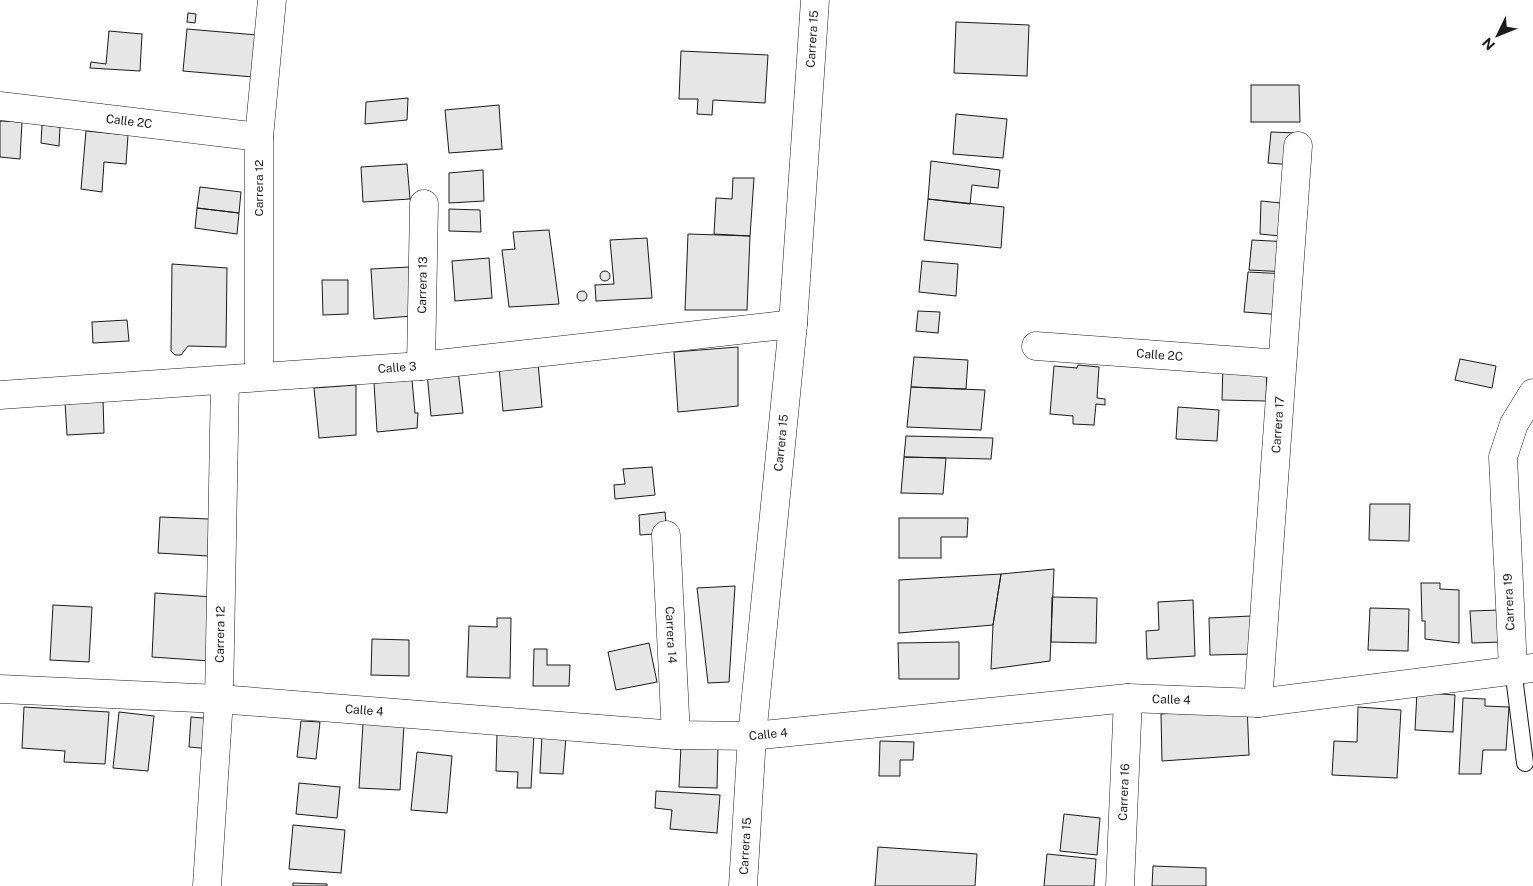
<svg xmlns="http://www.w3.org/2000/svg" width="1533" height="886" font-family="'Public Sans',sans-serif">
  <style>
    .building { fill: #e6e6e6; stroke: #1a1a1a }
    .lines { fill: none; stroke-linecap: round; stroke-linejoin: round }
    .lane-casing { stroke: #1a1a1a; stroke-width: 18 }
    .street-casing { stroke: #1a1a1a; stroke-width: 29 }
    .secondary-casing { stroke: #1a1a1a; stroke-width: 29 }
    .lane { stroke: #fff; stroke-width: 16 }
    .street { stroke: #fff; stroke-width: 28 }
    .secondary { stroke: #fff; stroke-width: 28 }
    .labels { text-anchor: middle; stroke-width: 4; stroke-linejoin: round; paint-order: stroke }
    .street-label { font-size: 12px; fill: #1a1a1a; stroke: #fff }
  </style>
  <rect width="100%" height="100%" fill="#fff"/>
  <path class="building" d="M 188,13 L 196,14 L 195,23 L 187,22 Z
    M 956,22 L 1029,25 L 1027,76 L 954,73 Z
    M 187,29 L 257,35 L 253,77 L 183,71 Z
    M 109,31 L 142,34 L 140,71 L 90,68 L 91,62 L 106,64 Z
    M 681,51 L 768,55 L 765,103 L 713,100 L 712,115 L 697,114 L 698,99 L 679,99 Z
    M 1251,85 L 1299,85 L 1300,122 L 1251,122 Z
    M 408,98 L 407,120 L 365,124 L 366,102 Z
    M 499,105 L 502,149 L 449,153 L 445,110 Z
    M 956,114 L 1007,119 L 1003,158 L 953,154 Z
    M 0,121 L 22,122 L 20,159 L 0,157 Z
    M 42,125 L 60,127 L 59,146 L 41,143 Z
    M 86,131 L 128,135 L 126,164 L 104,162 L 102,192 L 81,189 Z
    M 1271,132 L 1297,133 L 1294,165 L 1268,163 Z
    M 931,161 L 1000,170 L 998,188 L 972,185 L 970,204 L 928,199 Z
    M 407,164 L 410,199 L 363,202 L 361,167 Z
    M 483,170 L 484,201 L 449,203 L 449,173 Z
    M 733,178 L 754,178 L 750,236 L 714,234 L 716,198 L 732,199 Z
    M 200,187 L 241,192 L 239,213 L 197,208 Z
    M 928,199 L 1004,207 L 1001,248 L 924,240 Z
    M 1261,201 L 1291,204 L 1290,237 L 1260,234 Z
    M 197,208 L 239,213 L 237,234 L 195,228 Z
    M 449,209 L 480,210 L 481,232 L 449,231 Z
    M 549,230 L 559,304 L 509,307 L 502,250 L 515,249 L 513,232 Z
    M 688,234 L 750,236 L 747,310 L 685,310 Z
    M 647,238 L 652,298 L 596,301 L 595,285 L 614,284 L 610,240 Z
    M 1252,240 L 1290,242 L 1288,272 L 1249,270 Z
    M 489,258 L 492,298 L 455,301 L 452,261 Z
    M 922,261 L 958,264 L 956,296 L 919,292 Z
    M 172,264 L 227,268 L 226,347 L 188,346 L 181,355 L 175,355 L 171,351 Z
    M 409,267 L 412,316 L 374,319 L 371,269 Z
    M600 276a5 5 0 1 1 10 0a5 5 0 1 1-10 0Z
    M 1248,272 L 1287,274 L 1283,315 L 1244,312 Z
    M 322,280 L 348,280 L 348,314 L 323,315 Z
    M577 296a5 5 0 1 1 10 0a5 5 0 1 1-10 0Z
    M 918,311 L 940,312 L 938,333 L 916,331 Z
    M 127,320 L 129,341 L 93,343 L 92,322 Z
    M 738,347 L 738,406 L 678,412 L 674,352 Z
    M 914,357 L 968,360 L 966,389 L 911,387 Z
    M 1460,359 L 1496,366 L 1492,388 L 1455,380 Z
    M 538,363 L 542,407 L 503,411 L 499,367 Z
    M 1223,363 L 1267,365 L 1266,401 L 1222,400 Z
    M 1078,365 L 1099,367 L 1097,398 L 1105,399 L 1105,405 L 1096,404 L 1094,425 L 1073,424 L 1073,416 L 1050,414 L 1054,366 L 1077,368 Z
    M 458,370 L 463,413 L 431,416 L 427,373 Z
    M 412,380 L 415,413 L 418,413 L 417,428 L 377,432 L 374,383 Z
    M 356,385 L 356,435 L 319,438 L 314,388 Z
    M 911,387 L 985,390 L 981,430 L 907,427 Z
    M 103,400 L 104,433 L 67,435 L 65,402 Z
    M 1178,407 L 1219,410 L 1217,441 L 1176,439 Z
    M 906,436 L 993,438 L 991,459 L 904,457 Z
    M 904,457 L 946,458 L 943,494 L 901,493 Z
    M 652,467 L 655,495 L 615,499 L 614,485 L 625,484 L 623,469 Z
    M 1370,504 L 1410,504 L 1409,541 L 1369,540 Z
    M 665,512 L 667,533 L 640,535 L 639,515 Z
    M 160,517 L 209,519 L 208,556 L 158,553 Z
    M 899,518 L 968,518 L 967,537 L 941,537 L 941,558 L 899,558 Z
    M 1054,569 L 1050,661 L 991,669 L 993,625 L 1001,574 Z
    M 1001,574 L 993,625 L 899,633 L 899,580 Z
    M 1421,583 L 1440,583 L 1440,589 L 1459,590 L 1459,643 L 1425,639 L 1425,621 L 1422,621 Z
    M 735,586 L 729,682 L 708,683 L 697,588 Z
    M 155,593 L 213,597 L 210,661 L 152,657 Z
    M 1052,597 L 1097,598 L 1096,643 L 1051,642 Z
    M 1193,600 L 1195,656 L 1147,659 L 1146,631 L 1159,630 L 1158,602 Z
    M 53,605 L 92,607 L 89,662 L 50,660 Z
    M 1370,608 L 1409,609 L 1408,651 L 1368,650 Z
    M 1500,610 L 1502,642 L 1472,643 L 1470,611 Z
    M 1251,616 L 1253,654 L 1210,655 L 1209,618 Z
    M 497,618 L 511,618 L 510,678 L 467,677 L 469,626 L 497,627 Z
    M 372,639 L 409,640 L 409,676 L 371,675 Z
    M 959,642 L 959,679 L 899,679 L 898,643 Z
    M 649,643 L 657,682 L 616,690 L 608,652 Z
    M 534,649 L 547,649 L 547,665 L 570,665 L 569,686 L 533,686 Z
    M 1417,692 L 1455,695 L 1453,732 L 1415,730 Z
    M 1463,698 L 1485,699 L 1485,706 L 1509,707 L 1506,750 L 1483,750 L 1481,774 L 1459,774 Z
    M 1247,704 L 1249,755 L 1162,761 L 1161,714 L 1226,710 Z
    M 24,707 L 109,712 L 105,764 L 64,762 L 65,751 L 22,748 Z
    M 1358,707 L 1401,710 L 1397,778 L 1332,775 L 1334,741 L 1357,742 Z
    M 119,712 L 154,716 L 148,771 L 113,768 Z
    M 191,717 L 214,719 L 212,749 L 189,747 Z
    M 301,721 L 320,722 L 316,759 L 297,757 Z
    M 363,724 L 404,725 L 400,790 L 359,788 Z
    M 497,733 L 534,734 L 531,788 L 517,788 L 518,772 L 496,771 Z
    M 542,735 L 566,737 L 563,774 L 540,773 Z
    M 880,741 L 914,742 L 913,760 L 900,760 L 900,776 L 879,776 Z
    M 681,745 L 718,746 L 717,788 L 679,787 Z
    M 417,752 L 452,756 L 447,813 L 411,810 Z
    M 299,783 L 340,787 L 337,818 L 296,814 Z
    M 656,791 L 720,795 L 717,833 L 670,829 L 672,810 L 655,808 Z
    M 1064,814 L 1100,818 L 1097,855 L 1060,851 Z
    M 293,825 L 345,830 L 341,873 L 289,869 Z
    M 878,847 L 977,854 L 975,886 L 875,886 Z
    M 1047,854 L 1096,859 L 1094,886 L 1044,886 Z
    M 1153,866 L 1206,868 L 1206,886 L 1152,886 Z
    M 293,883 L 327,884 L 327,886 L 293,886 Z"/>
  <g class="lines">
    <g class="lane-casing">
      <path id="lane" d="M 1513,669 L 1525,763"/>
    </g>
    <g class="street-casing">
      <g id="street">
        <path id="s1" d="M 0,106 L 259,137"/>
        <path id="s2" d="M 1036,346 L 1282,364"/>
        <path id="s3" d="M 421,366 L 424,204"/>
        <path d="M 259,376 L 259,137 L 272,0"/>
        <path id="s4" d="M 0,395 L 421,366 L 793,324"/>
        <path id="s5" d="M 666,535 L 676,735"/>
        <path d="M 1513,669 L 1503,457 L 1514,424 L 1533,393"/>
        <path id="s6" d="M 0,689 L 219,699 L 676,735 L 752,736 L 1128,698 L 1258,703 L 1533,668"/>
        <path id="s7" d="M 1258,703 L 1298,146"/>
        <path id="s8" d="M 207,886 L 219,699 L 225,380"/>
        <path id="s9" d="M 1120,886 L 1128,698"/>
      </g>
    </g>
    <g class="secondary-casing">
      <g id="secondary">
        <path id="s10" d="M 743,886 L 752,736 L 793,324 L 815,0"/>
      </g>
    </g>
    <use href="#lane" class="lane"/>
    <use href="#street" class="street"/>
    <use href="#secondary" class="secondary"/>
  </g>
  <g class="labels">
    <g class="street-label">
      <text dy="4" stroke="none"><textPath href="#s10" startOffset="850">Carrera 15</textPath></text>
      <text dy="4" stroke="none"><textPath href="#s1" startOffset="130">Calle 2C</textPath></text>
      <text transform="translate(259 188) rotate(-90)" y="4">Carrera 12</text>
      <text dy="4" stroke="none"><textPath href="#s3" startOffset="81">Carrera 13</textPath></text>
      <text dy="4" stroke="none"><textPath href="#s2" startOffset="124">Calle 2C</textPath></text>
      <text dy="4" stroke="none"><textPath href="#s4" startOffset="398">Calle 3</textPath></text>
      <text dy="4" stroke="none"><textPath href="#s7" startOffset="279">Carrera 17</textPath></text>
      <text dy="4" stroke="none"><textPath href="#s10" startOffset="445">Carrera 15</textPath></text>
      <text transform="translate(1509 602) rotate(-93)" y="4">Carrera 19</text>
      <text dy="4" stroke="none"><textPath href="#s8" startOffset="252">Carrera 12</textPath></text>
      <text dy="4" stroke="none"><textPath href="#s5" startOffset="100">Carrera 14</textPath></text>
      <text dy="4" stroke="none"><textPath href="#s6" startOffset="1175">Calle 4</textPath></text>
      <text dy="4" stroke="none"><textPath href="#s6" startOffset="365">Calle 4</textPath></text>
      <text dy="4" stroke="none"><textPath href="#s6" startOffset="770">Calle 4</textPath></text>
      <text dy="4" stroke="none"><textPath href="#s9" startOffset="94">Carrera 16</textPath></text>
      <text dy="4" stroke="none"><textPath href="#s10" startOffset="40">Carrera 15</textPath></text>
    </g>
  </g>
  <g transform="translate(1498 35) rotate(227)" stroke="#ffffff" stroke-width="4" paint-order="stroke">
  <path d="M0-4L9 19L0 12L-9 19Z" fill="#1a1a1a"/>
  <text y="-8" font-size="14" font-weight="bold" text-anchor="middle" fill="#1a1a1a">N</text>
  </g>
</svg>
